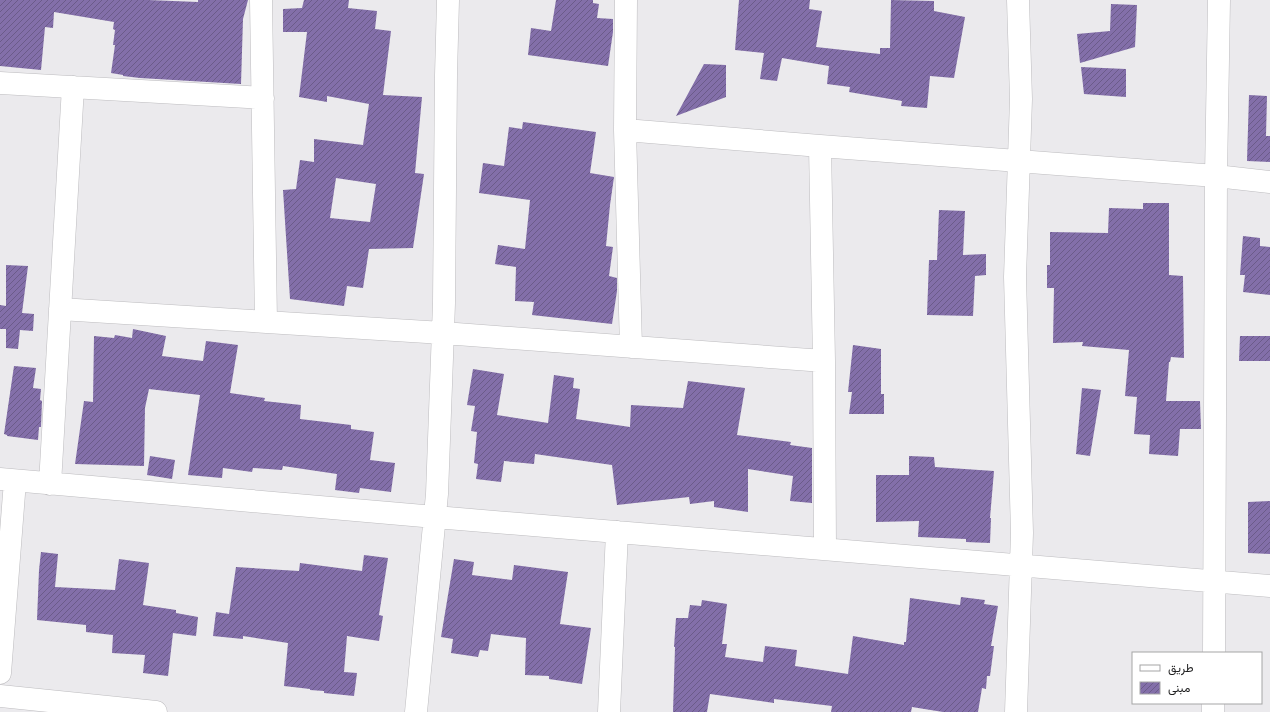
<svg xmlns="http://www.w3.org/2000/svg" width="1270" height="712" font-family="'IBM Plex Sans',Vazirmatn,sans-serif">
  <style>
    .building { fill: url(#building-hatch); fill-rule: evenodd }
    .lines { fill: none; stroke-linecap: round; stroke-linejoin: round }
    .minor-casing { stroke: #bdbcbf; stroke-width: 23 }
    .secondary-casing { stroke: #bdbcbf; stroke-width: 23 }
    .minor { stroke: #fff; stroke-width: 22 }
    .secondary { stroke: #fff; stroke-width: 22 }
  </style>
  <defs>
    <pattern id="building-hatch" width="6" height="6" patternUnits="userSpaceOnUse"><rect width="6" height="6" fill="#836fa9"/><path d="M-1 1l2-2M0 6l6-6M5 7l2-2" fill="none" stroke="#6b5b89"/></pattern>
  </defs>
  <rect width="100%" height="100%" fill="#ebeaed"/>
  <path class="building" d="M 0,0 L 148,0 L 198,2 L 198,0 L 248,0 L 243,19 L 241,84 L 140,78 L 123,76 L 123,75 L 111,73 L 115,45 L 113,45 L 115,30 L 113,29 L 114,22 L 54,12 L 53,28 L 45,27 L 41,70 L 0,66 Z
    M 304,0 L 349,0 L 348,8 L 377,11 L 375,29 L 391,31 L 383,95 L 422,97 L 415,173 L 424,174 L 413,248 L 369,249 L 363,288 L 347,286 L 344,306 L 290,299 L 283,190 L 296,189 L 300,160 L 314,162 L 314,139 L 363,145 L 369,104 L 327,96 L 327,102 L 299,97 L 307,32 L 283,32 L 283,9 L 302,8 ZM 336,178 L 376,184 L 370,222 L 330,218 Z
    M 556,0 L 593,0 L 593,3 L 599,4 L 597,18 L 613,19 L 613,32 L 608,66 L 528,55 L 531,28 L 551,31 Z
    M 739,0 L 810,0 L 809,9 L 822,11 L 816,47 L 880,54 L 880,48 L 890,48 L 891,0 L 934,1 L 934,11 L 965,17 L 954,78 L 930,76 L 927,108 L 901,106 L 902,101 L 849,92 L 850,87 L 827,84 L 829,66 L 782,58 L 777,81 L 760,79 L 764,53 L 735,50 Z
    M 1111,4 L 1137,5 L 1135,47 L 1080,63 L 1077,34 L 1110,31 Z
    M 704,64 L 726,65 L 726,97 L 676,116 Z
    M 1081,67 L 1126,69 L 1126,97 L 1084,94 Z
    M 1249,95 L 1267,96 L 1266,136 L 1270,136 L 1270,162 L 1247,161 Z
    M 523,122 L 596,132 L 590,173 L 614,177 L 610,205 L 606,246 L 613,247 L 609,276 L 617,278 L 617,291 L 612,324 L 532,315 L 534,302 L 515,301 L 516,267 L 495,264 L 498,245 L 525,249 L 530,200 L 479,193 L 483,163 L 504,166 L 509,127 L 522,129 Z
    M 1143,203 L 1169,203 L 1169,275 L 1183,276 L 1184,358 L 1171,357 L 1170,362 L 1169,362 L 1166,401 L 1200,401 L 1201,429 L 1180,429 L 1178,456 L 1149,454 L 1150,435 L 1134,434 L 1137,397 L 1125,396 L 1129,350 L 1082,346 L 1083,342 L 1053,343 L 1054,288 L 1047,288 L 1047,265 L 1050,265 L 1050,232 L 1108,233 L 1109,208 L 1143,209 Z
    M 939,210 L 965,211 L 963,255 L 986,254 L 986,275 L 975,276 L 973,316 L 927,315 L 929,260 L 937,260 Z
    M 1243,236 L 1260,238 L 1260,246 L 1270,247 L 1270,295 L 1243,292 L 1245,275 L 1240,275 Z
    M 6,265 L 28,266 L 22,313 L 34,314 L 33,331 L 20,330 L 18,349 L 6,348 L 6,329 L 0,329 L 0,305 L 6,306 Z
    M 133,329 L 166,336 L 162,356 L 203,361 L 206,341 L 238,345 L 230,393 L 265,398 L 264,401 L 301,405 L 300,419 L 351,425 L 351,429 L 374,432 L 370,460 L 395,463 L 391,492 L 360,488 L 359,493 L 335,490 L 337,474 L 283,466 L 282,470 L 253,468 L 252,472 L 223,468 L 222,478 L 188,475 L 200,395 L 149,389 L 145,408 L 144,466 L 75,464 L 84,401 L 93,402 L 94,336 L 114,338 L 115,335 L 132,338 Z
    M 1240,336 L 1270,336 L 1270,361 L 1239,361 Z
    M 853,345 L 881,349 L 881,394 L 884,394 L 884,414 L 849,414 L 852,392 L 848,392 Z
    M 14,366 L 36,368 L 33,388 L 41,389 L 40,400 L 42,401 L 41,427 L 39,427 L 38,440 L 7,436 L 7,435 L 4,434 Z
    M 473,369 L 504,374 L 497,415 L 548,423 L 554,375 L 574,378 L 573,388 L 580,389 L 576,419 L 630,427 L 631,405 L 683,408 L 688,381 L 745,388 L 737,435 L 791,442 L 790,445 L 812,448 L 812,503 L 790,501 L 793,476 L 748,469 L 748,512 L 714,507 L 714,501 L 690,504 L 689,497 L 617,505 L 612,465 L 535,454 L 534,464 L 504,461 L 501,482 L 476,479 L 478,464 L 474,463 L 477,432 L 471,431 L 475,406 L 467,405 Z
    M 1082,388 L 1101,390 L 1090,456 L 1076,454 Z
    M 150,456 L 175,460 L 172,479 L 147,475 Z
    M 909,456 L 934,457 L 935,467 L 994,471 L 990,518 L 991,518 L 990,543 L 966,542 L 966,539 L 918,537 L 919,521 L 876,522 L 876,475 L 909,475 Z
    M 1270,501 L 1270,554 L 1248,553 L 1248,502 Z
    M 41,552 L 58,554 L 55,587 L 115,590 L 119,559 L 149,563 L 143,605 L 176,610 L 176,613 L 198,617 L 196,636 L 173,633 L 168,676 L 143,673 L 145,655 L 112,653 L 113,635 L 86,632 L 86,625 L 37,620 L 39,570 Z
    M 364,555 L 388,558 L 379,615 L 383,616 L 379,641 L 347,636 L 344,672 L 357,673 L 354,696 L 324,693 L 324,691 L 310,690 L 310,689 L 284,686 L 288,643 L 243,636 L 243,639 L 213,636 L 216,612 L 229,614 L 236,567 L 299,571 L 300,563 L 362,571 Z
    M 454,559 L 474,562 L 472,575 L 512,580 L 514,565 L 568,572 L 560,624 L 591,628 L 582,684 L 549,679 L 549,676 L 525,675 L 526,638 L 491,634 L 488,651 L 480,650 L 478,657 L 451,653 L 453,639 L 441,637 Z
    M 961,597 L 985,600 L 984,604 L 998,606 L 991,646 L 994,646 L 990,676 L 987,676 L 986,689 L 982,688 L 978,712 L 943,712 L 912,707 L 911,712 L 831,712 L 832,706 L 774,699 L 774,703 L 710,694 L 707,712 L 673,712 L 675,647 L 674,647 L 676,618 L 688,618 L 690,605 L 701,606 L 702,600 L 727,604 L 722,644 L 727,644 L 725,657 L 763,662 L 765,646 L 797,650 L 795,666 L 848,674 L 853,636 L 904,645 L 904,642 L 906,642 L 910,598 L 960,605 Z"/>
  <g class="lines">
    <g class="minor-casing">
      <path id="minor" d="M 261,0 L 266,322
        M 626,0 L 625,130 L 631,347
        M 0,83 L 263,98
        M 625,130 L 820,146 L 1216,176 L 1270,182
        M 820,146 L 824,361 L 825,549
        M 60,309 L 443,333 L 824,361
        M 0,479 L 435,517 L 1270,586
        M 50,484 L 73,87
        M 1214,653 L 1216,176 L 1219,0
        M 0,673 L 15,481
        M 416,712 L 437,494 L 444,303 L 446,75 L 448,0
        M 609,712 L 617,532
        M 1016,712 L 1022,533 L 1015,277 L 1021,99 L 1018,0
        M 1213,712 L 1213,703"/>
    </g>
    <g class="secondary-casing">
      <path id="secondary" d="M 0,696 L 156,712"/>
    </g>
    <use href="#minor" class="minor"/>
    <use href="#secondary" class="secondary"/>
  </g>
  <rect x="1132" y="652" width="130" height="52" fill="#ffffff" stroke="#a5a5a6"/>
  <rect x="1140" y="665" width="20" height="6" fill="#ffffff" stroke="#a5a5a6"/>
  <text x="1168" y="672" font-size="12" fill="#1f1f20">طريق</text>
  <rect x="1140" y="682" width="20" height="12" fill="url(#building-hatch)" stroke="#a5a5a6"/>
  <text x="1168" y="692" font-size="12" fill="#1f1f20">مبنى</text>
</svg>
